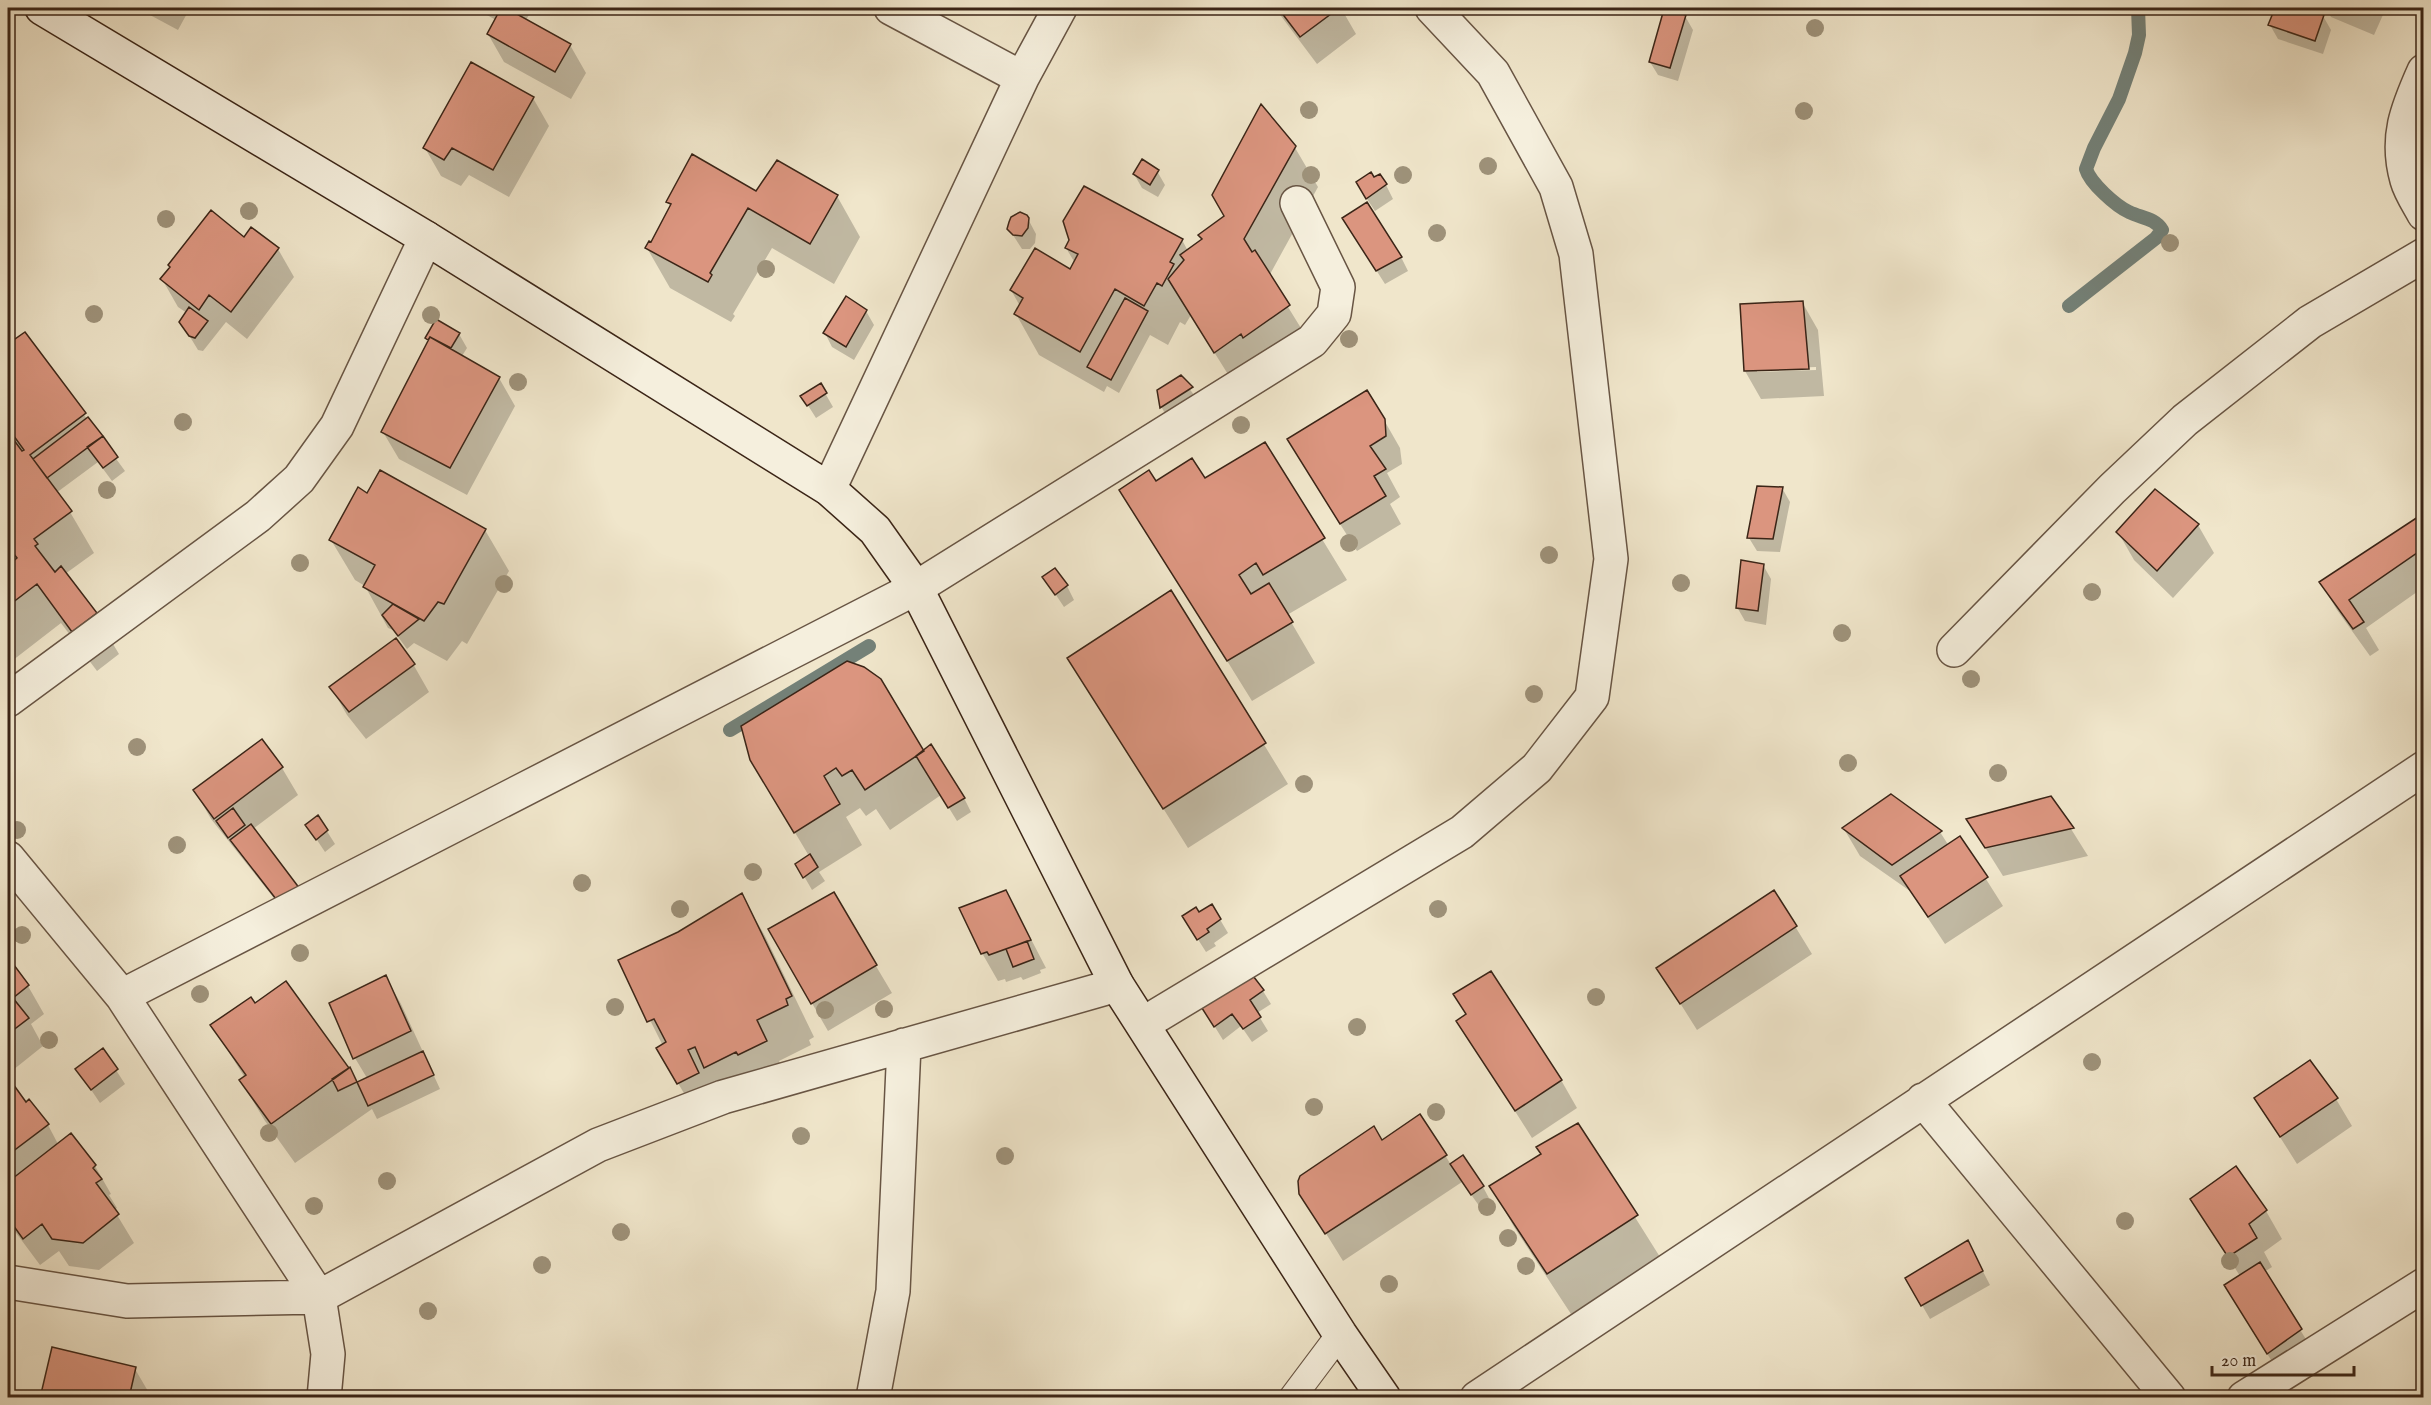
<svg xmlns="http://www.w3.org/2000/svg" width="2431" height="1405" font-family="'IM FELL English',serif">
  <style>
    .shadow { fill: #0003; fill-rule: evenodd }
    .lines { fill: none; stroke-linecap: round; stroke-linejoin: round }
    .stream { stroke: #748178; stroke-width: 14 }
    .building { fill: #db957f; stroke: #3b2517; stroke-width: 1.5 }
    .service-casing { stroke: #685544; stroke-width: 28 }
    .minor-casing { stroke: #685544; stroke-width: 36 }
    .secondary-casing { stroke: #3b2517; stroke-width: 36 }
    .service { stroke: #f5efdd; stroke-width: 26 }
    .minor { stroke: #f5efdd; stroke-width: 33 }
    .secondary { stroke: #f5efdd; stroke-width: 33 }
    .tree { fill: #9e927a }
  </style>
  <rect width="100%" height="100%" fill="#f0e6cb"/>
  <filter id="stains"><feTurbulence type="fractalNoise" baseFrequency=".00333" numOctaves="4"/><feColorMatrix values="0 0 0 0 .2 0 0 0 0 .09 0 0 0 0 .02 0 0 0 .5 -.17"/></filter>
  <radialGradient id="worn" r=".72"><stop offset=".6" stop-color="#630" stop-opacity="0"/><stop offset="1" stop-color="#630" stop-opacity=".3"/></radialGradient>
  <path class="shadow" d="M 137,8 L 190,8 L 178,30 Z
    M 474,8 L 533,8 L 526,20 L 570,45 L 586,73 L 571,99 L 504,62 L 488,34 L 496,20 Z
    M 1275,8 L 1341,8 L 1356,34 L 1317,64 Z
    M 2276,8 L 2297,8 L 2323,16 L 2331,30 L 2323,54 L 2278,39 L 2270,25 Z
    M 2326,8 L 2386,8 L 2374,35 L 2331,17 Z
    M 1685,16 L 1693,30 L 1678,81 L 1658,75 L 1650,62 Z
    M 533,98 L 549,126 L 509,197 L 469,175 L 461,186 L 441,176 L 425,148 Z
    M 1294,146 L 1318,187 L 1269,276 L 1312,346 L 1239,392 L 1191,315 L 1185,325 L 1180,322 L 1168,345 L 1150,335 L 1119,393 L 1107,386 L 1104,392 L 1039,355 L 1016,314 L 1020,306 L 1011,290 L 1071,271 L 1075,263 L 1066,248 L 1182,240 L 1188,251 L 1203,240 Z
    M 1157,171 L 1165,185 L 1158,197 L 1142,188 L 1134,174 Z
    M 1373,179 L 1386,185 L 1393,199 L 1375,211 L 1365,196 Z
    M 757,193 L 837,196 L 860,237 L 834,284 L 772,248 L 733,314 L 735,316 L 731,322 L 670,288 L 647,248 L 652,244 L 671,207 L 668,202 Z
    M 1028,219 L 1036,234 L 1035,243 L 1030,249 L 1022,249 L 1009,229 Z
    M 1352,232 L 1401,257 L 1408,271 L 1385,284 Z
    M 278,249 L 294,277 L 247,339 L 226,322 L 203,351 L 198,350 L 181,322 L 187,313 L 178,307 L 162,279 Z
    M 1802,302 L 1818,330 L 1824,396 L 1761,399 L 1745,371 ZM 1816,367 L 1816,370 L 1757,372 L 1757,369 Z
    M 866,311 L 874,325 L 854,360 L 832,347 L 825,333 Z
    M 436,321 L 459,334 L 467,348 L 462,356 L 499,378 L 515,406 L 467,495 L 399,459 L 383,432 L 429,343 L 426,338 Z
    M 25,334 L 125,471 L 112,481 L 98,462 L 56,493 L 70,512 L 94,553 L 65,574 L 95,614 L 119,654 L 97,671 L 61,623 L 8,664 L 8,567 L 14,563 L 8,554 L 8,346 Z
    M 1181,377 L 1199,402 L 1169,421 L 1162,408 L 1159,391 Z
    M 825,393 L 833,407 L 816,418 L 802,396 Z
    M 1384,420 L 1400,448 L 1402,464 L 1387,473 L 1400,497 L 1390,504 L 1401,524 L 1357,551 L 1305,468 Z
    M 1264,444 L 1347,580 L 1287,615 L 1315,663 L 1252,701 L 1121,490 L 1155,483 L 1204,480 Z
    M 1782,488 L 1790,502 L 1780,552 L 1757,551 L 1749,538 Z
    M 2155,491 L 2198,525 L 2214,553 L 2173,598 L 2134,560 L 2118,532 Z
    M 368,495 L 485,530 L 509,571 L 467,644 L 462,641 L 447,661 L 414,643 L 407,649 L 393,630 L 388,628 L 365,586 L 355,580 L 331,540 Z
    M 2424,515 L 2424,587 L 2366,628 L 2379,650 L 2370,656 L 2337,610 L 2321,583 Z
    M 1763,565 L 1771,579 L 1766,625 L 1745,621 L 1737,607 Z
    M 1044,577 L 1067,586 L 1074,600 L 1064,607 Z
    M 1171,592 L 1288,784 L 1188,848 L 1069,658 Z
    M 413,664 L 429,692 L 366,739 L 347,715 L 331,687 Z
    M 923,753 L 964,798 L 971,812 L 957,821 L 941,795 L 890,830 L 876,809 L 866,816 L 860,808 L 846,817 L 862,845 L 819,872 L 825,881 L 812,890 L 797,864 L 809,856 L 751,759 Z
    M 282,768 L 298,795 L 253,829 L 285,912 L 211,819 L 195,791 Z
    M 2051,797 L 2088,856 L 2003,876 L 1968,820 Z
    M 318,817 L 335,844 L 325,852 L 307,825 Z
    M 1844,829 L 1940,832 L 1949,846 L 1960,838 L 2003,906 L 1945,944 L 1910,891 L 1860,856 Z
    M 1006,891 L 1046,968 L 1040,970 L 1041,973 L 1023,980 L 1021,977 L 1006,982 L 1005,979 L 998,981 L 982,953 Z
    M 1774,892 L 1812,954 L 1697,1030 L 1658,968 Z
    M 833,894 L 892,993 L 828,1031 L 770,930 Z
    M 742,896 L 765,936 L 814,1037 L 809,1040 L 811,1045 L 779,1061 L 789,1082 L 702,1124 L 658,1049 L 663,1046 L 620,960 L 679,933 Z
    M 1212,906 L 1228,933 L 1214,943 L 1216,946 L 1206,952 L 1192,930 L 1199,914 Z
    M 8,959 L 28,986 L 44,1014 L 31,1024 L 43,1046 L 8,1074 Z
    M 386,977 L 401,1004 L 440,1089 L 377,1119 L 372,1109 L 295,1163 L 265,1121 L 241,1081 L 245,1078 L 212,1025 L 254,1005 L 348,1070 L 350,1069 L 358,1083 L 367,1078 L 355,1058 Z
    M 1263,991 L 1271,1004 L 1257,1013 L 1268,1031 L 1252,1042 L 1241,1026 L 1223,1040 L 1202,1006 Z
    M 1458,1021 L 1561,1080 L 1577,1108 L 1532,1138 Z
    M 103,1050 L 125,1084 L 100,1103 L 77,1069 Z
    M 8,1080 L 25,1104 L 29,1101 L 48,1125 L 58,1144 L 71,1135 L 95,1166 L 111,1194 L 109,1195 L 117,1208 L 114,1210 L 134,1243 L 99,1270 L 69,1266 L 59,1251 L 40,1265 L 8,1222 Z
    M 2256,1099 L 2336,1099 L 2352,1126 L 2297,1164 Z
    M 1577,1125 L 1660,1257 L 1571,1314 L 1514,1227 L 1491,1186 L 1542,1155 Z
    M 1382,1142 L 1445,1155 L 1451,1165 L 1483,1187 L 1490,1200 L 1480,1207 L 1462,1182 L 1343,1261 L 1301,1193 Z
    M 2235,1168 L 2266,1211 L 2282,1239 L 2264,1252 L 2272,1267 L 2264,1272 L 2317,1357 L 2284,1381 L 2242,1313 L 2240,1276 L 2192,1200 Z
    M 1975,1256 L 1990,1285 L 1930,1319 L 1907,1279 Z
    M 135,1369 L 152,1398 L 41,1398 Z"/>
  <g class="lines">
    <path class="stream" d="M 2069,306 L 2156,238 L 2162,230 C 2155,218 2141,218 2129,212 C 2116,206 2090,183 2086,169 L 2094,148 L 2119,99 L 2135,53 L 2139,35 L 2138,8
      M 730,730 L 869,646"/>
  </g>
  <path class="building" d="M 501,8 L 506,8 L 571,44 L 555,72 L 487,34 Z
    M 1278,8 L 1339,8 L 1300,37 Z
    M 2275,8 L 2301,8 L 2324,15 L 2315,41 L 2268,25 Z
    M 1664,9 L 1686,15 L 1670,68 L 1649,62 Z
    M 471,62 L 534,97 L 493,170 L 452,148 L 444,160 L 423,148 Z
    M 1261,104 L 1296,146 L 1244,239 L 1252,252 L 1255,250 L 1290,305 L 1243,338 L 1241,334 L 1214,353 L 1168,279 L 1184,260 L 1180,255 L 1202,239 L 1198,235 L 1224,216 L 1212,195 Z
    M 692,154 L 756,191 L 777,160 L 838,195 L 810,244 L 748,208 L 710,273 L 712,275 L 708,282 L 645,248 L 649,241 L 651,242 L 671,204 L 666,202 Z
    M 1142,159 L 1159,170 L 1150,185 L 1133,174 Z
    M 1371,172 L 1374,177 L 1380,174 L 1387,184 L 1366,199 L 1356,182 Z
    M 1084,186 L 1183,239 L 1170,262 L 1174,264 L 1162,286 L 1157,283 L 1144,306 L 1115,289 L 1080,352 L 1014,314 L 1023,298 L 1010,290 L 1035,248 L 1070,269 L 1078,254 L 1065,248 L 1069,240 L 1063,221 Z
    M 1367,202 L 1402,257 L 1376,271 L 1342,218 Z
    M 211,210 L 244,237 L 251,227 L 279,248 L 231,312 L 209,295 L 199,310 L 160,279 L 170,267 L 168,265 Z
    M 1020,212 L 1027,215 L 1029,218 L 1028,228 L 1022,236 L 1013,235 L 1007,229 L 1009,222 L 1011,217 Z
    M 846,296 L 867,310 L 846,347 L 823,333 Z
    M 1125,298 L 1148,311 L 1111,380 L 1087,367 Z
    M 1803,301 L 1809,369 L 1744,371 L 1740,304 Z
    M 189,307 L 208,321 L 195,338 L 189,336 L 179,322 Z
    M 436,319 L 460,333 L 451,348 L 430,337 L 428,340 L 425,338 Z
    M 25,332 L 86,413 L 30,455 L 72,511 L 34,539 L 38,544 L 35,546 L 55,572 L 61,566 L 97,613 L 72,632 L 37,584 L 8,606 L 8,566 L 17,558 L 8,546 L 8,473 L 14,468 L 9,461 L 8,462 L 8,432 L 22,451 L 24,450 L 8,428 L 8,344 Z
    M 430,337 L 500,377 L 450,468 L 381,432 Z
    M 1181,375 L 1193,387 L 1160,408 L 1157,390 Z
    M 821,383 L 827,393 L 807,406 L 800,396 Z
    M 1367,390 L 1385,419 L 1386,436 L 1370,446 L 1386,469 L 1374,476 L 1386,496 L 1340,524 L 1287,439 Z
    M 88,417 L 103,436 L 47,478 L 33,459 Z
    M 103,436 L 118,457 L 103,468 L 87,447 Z
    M 1265,442 L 1325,538 L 1263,575 L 1256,563 L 1239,575 L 1251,594 L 1269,583 L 1293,622 L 1227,661 L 1119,490 L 1149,470 L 1156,481 L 1192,458 L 1205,478 Z
    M 380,470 L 486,529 L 444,604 L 438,602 L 424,621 L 363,587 L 375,565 L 329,540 L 358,487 L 367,493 Z
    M 1757,486 L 1783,487 L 1773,539 L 1747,538 Z
    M 2155,489 L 2199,524 L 2157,571 L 2116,532 Z
    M 2424,513 L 2424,548 L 2349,600 L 2364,622 L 2353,629 L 2319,582 Z
    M 1741,560 L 1764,564 L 1758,611 L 1736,608 Z
    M 1055,568 L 1068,585 L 1055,595 L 1042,577 Z
    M 1171,590 L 1266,743 L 1163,809 L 1067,658 Z
    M 393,604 L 419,619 L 398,636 L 382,615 Z
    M 396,638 L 415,664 L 349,712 L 329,687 Z
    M 847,661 L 864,667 L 881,679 L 924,751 L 865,790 L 852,770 L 842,776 L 836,768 L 824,776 L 840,804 L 794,833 L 750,760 L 741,726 Z
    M 262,739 L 283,767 L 214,819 L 193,790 Z
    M 931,744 L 965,798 L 948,808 L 916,756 Z
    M 1891,794 L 1942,831 L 1892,865 L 1842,828 Z
    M 2051,796 L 2074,828 L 1985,848 L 1966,819 Z
    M 233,808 L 245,825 L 228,838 L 216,821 Z
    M 318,815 L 328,830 L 316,840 L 305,825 Z
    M 251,824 L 300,889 L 276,899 L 230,840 Z
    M 1960,836 L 1988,877 L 1928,917 L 1900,876 Z
    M 810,854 L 818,867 L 803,878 L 795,864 Z
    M 1006,890 L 1031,940 L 989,955 L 987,952 L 981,954 L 959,908 Z
    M 1774,890 L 1797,926 L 1680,1004 L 1656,968 Z
    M 834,892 L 877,965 L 811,1004 L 768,929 Z
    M 742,893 L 792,996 L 786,999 L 788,1005 L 757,1020 L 767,1041 L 738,1055 L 736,1052 L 704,1068 L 695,1047 L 688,1050 L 699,1073 L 677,1084 L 656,1048 L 666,1042 L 654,1019 L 647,1022 L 618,960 L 678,932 Z
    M 1212,904 L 1221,919 L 1207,929 L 1209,932 L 1197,940 L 1182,916 L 1196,907 L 1199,912 Z
    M 1027,941 L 1034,959 L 1013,967 L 1006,949 Z
    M 8,957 L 29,985 L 13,998 L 29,1018 L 8,1034 Z
    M 1491,971 L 1562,1080 L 1515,1111 L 1456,1021 L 1466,1014 L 1453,994 Z
    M 1250,972 L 1264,990 L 1250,1000 L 1261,1017 L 1243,1029 L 1232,1014 L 1214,1027 L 1200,1005 Z
    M 386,975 L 411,1031 L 353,1059 L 329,1003 Z
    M 286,981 L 349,1068 L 271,1124 L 239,1080 L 246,1075 L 210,1025 L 251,997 L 255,1003 Z
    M 103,1048 L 118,1069 L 91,1090 L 75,1069 Z
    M 423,1051 L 434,1075 L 368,1106 L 357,1082 Z
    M 2310,1060 L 2338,1098 L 2280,1137 L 2254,1098 Z
    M 350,1067 L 357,1082 L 338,1091 L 332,1079 Z
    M 8,1077 L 26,1102 L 29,1099 L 49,1124 L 8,1155 Z
    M 1420,1114 L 1447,1155 L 1325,1234 L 1299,1194 L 1298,1181 L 1300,1176 L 1374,1126 L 1382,1140 Z
    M 1578,1123 L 1638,1215 L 1547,1274 L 1489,1186 L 1541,1154 L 1536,1147 Z
    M 71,1133 L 96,1165 L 93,1168 L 102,1179 L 96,1183 L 119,1214 L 83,1243 L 52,1239 L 42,1224 L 23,1239 L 8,1218 L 8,1182 Z
    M 1463,1155 L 1484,1186 L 1471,1195 L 1450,1164 Z
    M 2236,1166 L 2267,1210 L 2249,1224 L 2257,1238 L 2228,1257 L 2190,1199 Z
    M 1968,1240 L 1983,1271 L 1921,1306 L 1905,1278 Z
    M 2260,1262 L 2302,1329 L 2267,1354 L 2224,1285 Z
    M 52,1347 L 136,1367 L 129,1398 L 40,1398 Z"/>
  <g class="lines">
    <g class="service-casing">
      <path id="service" d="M 1292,1398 L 1340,1334"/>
    </g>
    <g class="minor-casing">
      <path id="minor" d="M 891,8 L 1022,78
        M 2424,71 C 2407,109 2395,138 2407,180 C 2410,191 2418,203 2424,214
        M 829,489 L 1022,78 L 1060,8
        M 1954,650 L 2112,489 L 2185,420 L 2310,322 L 2424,255
        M 8,700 L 258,516 L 299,479 L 337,426 L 426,238
        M 8,858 L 122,996 L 319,1297 L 328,1354 L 324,1398
        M 122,996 L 916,588 L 1312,341 L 1334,314 L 1338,287 L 1297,203
        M 1143,1024 L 1462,832 L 1537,768 L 1592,697 L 1611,559 L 1576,254 L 1556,187 L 1493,73 L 1432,8
        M 1923,1100 L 2169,1398
        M 8,1282 L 127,1301 L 319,1297 L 598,1145 L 723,1097 L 1117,985
        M 873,1398 L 893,1291 L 904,1045
        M 1477,1398 L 2424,768
        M 2244,1398 L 2424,1285"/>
    </g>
    <g class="secondary-casing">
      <path id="secondary" d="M 42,8 L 426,238 L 829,489 L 875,530 L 916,588 L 1117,985 L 1340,1334 L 1384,1398"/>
    </g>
    <use href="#service" class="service"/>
    <use href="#minor" class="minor"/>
    <use href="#secondary" class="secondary"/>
  </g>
  <g class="tree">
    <circle cx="1815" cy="28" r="9"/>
    <circle cx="1309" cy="110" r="9"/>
    <circle cx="1804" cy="111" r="9"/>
    <circle cx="1488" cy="166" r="9"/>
    <circle cx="1311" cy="175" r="9"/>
    <circle cx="1403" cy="175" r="9"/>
    <circle cx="249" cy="211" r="9"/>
    <circle cx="166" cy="219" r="9"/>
    <circle cx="1437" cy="233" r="9"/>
    <circle cx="2170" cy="243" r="9"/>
    <circle cx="766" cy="269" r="9"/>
    <circle cx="94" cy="314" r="9"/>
    <circle cx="431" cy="315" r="9"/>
    <circle cx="1349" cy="339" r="9"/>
    <circle cx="518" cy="382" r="9"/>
    <circle cx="183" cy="422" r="9"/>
    <circle cx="1241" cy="425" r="9"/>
    <circle cx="107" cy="490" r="9"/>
    <circle cx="1349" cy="543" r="9"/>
    <circle cx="1549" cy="555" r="9"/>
    <circle cx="300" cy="563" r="9"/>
    <circle cx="1681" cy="583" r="9"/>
    <circle cx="504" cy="584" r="9"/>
    <circle cx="2092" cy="592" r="9"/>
    <circle cx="1842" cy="633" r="9"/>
    <circle cx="1971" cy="679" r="9"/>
    <circle cx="1534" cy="694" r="9"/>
    <circle cx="137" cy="747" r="9"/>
    <circle cx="1848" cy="763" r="9"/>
    <circle cx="1998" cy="773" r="9"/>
    <circle cx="1304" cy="784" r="9"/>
    <circle cx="17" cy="830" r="9"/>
    <circle cx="177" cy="845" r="9"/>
    <circle cx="753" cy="872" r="9"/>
    <circle cx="582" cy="883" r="9"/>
    <circle cx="680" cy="909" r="9"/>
    <circle cx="1438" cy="909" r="9"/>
    <circle cx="22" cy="935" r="9"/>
    <circle cx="300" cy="953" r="9"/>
    <circle cx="200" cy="994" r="9"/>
    <circle cx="1596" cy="997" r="9"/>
    <circle cx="615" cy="1007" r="9"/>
    <circle cx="884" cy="1009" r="9"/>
    <circle cx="825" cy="1010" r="9"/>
    <circle cx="1357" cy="1027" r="9"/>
    <circle cx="49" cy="1040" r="9"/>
    <circle cx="2092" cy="1062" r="9"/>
    <circle cx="1314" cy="1107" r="9"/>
    <circle cx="1436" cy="1112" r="9"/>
    <circle cx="269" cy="1133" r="9"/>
    <circle cx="801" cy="1136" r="9"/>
    <circle cx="1005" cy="1156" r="9"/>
    <circle cx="387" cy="1181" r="9"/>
    <circle cx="314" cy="1206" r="9"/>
    <circle cx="1487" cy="1207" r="9"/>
    <circle cx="2125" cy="1221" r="9"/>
    <circle cx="621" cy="1232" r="9"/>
    <circle cx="1508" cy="1238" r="9"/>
    <circle cx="2230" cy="1261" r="9"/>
    <circle cx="542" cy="1265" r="9"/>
    <circle cx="1526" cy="1266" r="9"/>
    <circle cx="1389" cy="1284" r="9"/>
    <circle cx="428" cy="1311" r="9"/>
  </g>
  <rect width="2431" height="1405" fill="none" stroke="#f0e6cb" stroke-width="30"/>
  <rect x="9" y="9" width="2413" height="1387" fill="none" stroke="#3b2517" stroke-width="3"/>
  <rect x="15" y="15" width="2401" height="1375" fill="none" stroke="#3b2517" stroke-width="1.5"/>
  <path d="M2212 1366v9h142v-9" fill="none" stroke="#3b2517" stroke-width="3"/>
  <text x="2221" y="1366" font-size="18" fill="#3b2517" stroke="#f5efdd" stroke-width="4.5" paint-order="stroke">20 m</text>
  <rect width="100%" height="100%" filter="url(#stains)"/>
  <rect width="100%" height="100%" fill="url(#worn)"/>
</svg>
